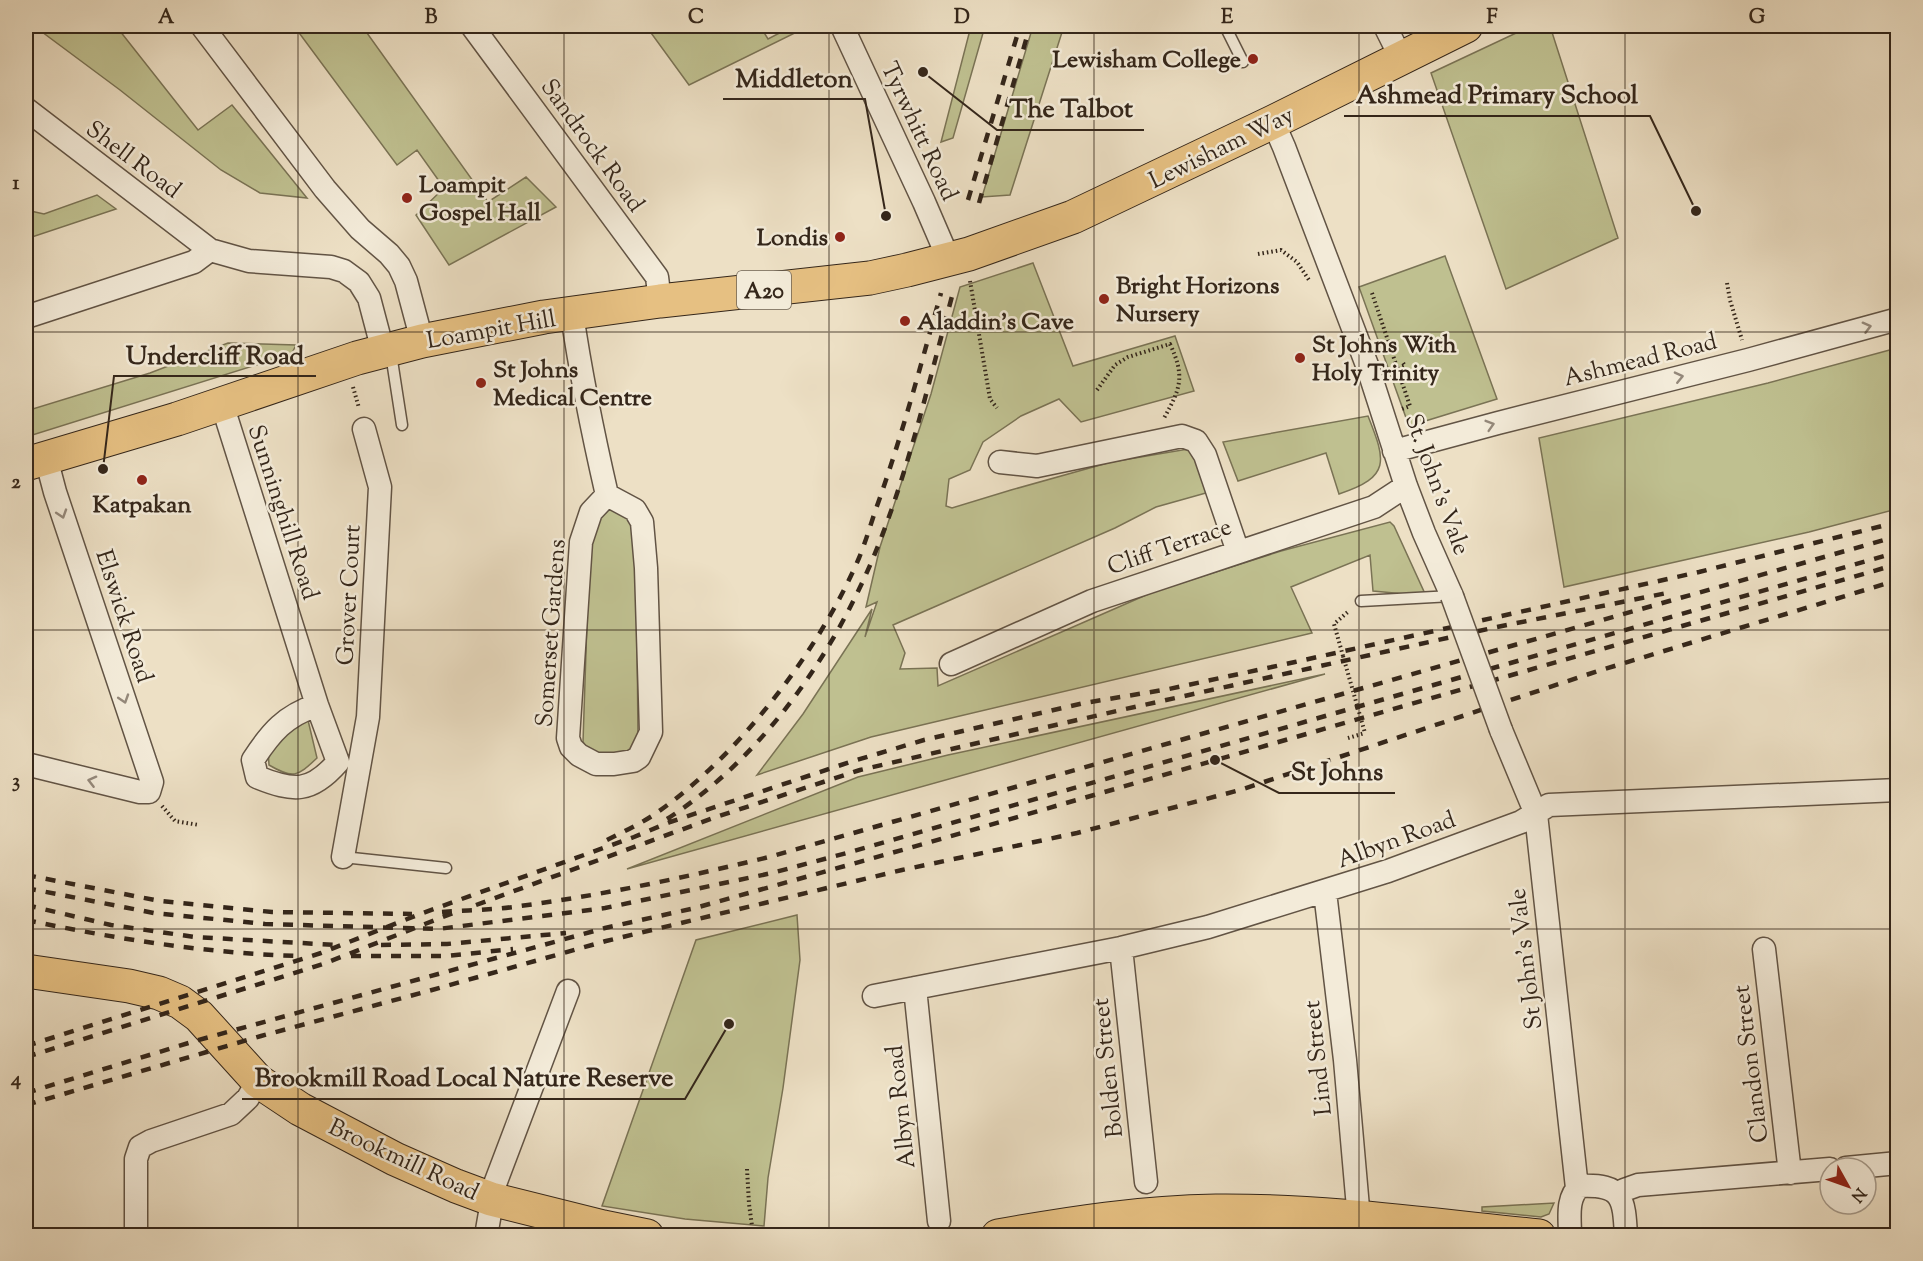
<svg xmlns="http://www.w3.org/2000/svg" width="1923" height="1261" font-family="'Sorts Mill Goudy',serif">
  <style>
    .green { fill: #bfc090; stroke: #7a7355; stroke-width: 1.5 }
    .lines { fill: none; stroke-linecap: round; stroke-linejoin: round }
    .service-casing { stroke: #625445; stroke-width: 13 }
    .minor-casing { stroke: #625445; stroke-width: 25 }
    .primary-casing { stroke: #34261a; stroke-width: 35 }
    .trunk-casing { stroke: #34261a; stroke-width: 35 }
    .path { stroke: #34261a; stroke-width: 4; stroke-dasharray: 1.5 3; stroke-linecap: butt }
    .service { stroke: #f3ebd9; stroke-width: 10 }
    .minor { stroke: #f3ebd9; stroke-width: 22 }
    .primary { stroke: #e6c082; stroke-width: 33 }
    .trunk { stroke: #e6c082; stroke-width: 33 }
    .rail { stroke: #34261a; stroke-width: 4.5; stroke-dasharray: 10 10; stroke-linecap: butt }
    .minor-bridge-casing { stroke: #625445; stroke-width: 25; stroke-linecap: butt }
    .path-bridge { stroke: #34261a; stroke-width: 4; stroke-dasharray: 1.5 3; stroke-linecap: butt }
    .minor-bridge { stroke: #f3ebd9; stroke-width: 22 }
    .oneway { stroke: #94887a }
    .grid { fill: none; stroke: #34261a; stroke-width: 1.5; stroke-opacity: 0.55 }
    .poi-dot { fill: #8f2418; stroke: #f3ebd9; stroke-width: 2 }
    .labels { text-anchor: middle; stroke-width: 5; stroke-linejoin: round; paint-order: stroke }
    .shield { fill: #f3ebd9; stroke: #6d6153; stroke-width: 1.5 }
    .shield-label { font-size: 22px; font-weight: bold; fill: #34261a }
    .poi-label { font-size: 24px; font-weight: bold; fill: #34261a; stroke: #f3ebd9; text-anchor: start }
    .street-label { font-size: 24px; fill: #34261a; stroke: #f3ebd9 }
    .leader { fill: none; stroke: #34261a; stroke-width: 2 }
    .callout-dot { fill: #34261a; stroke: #f3ebd9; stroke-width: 2 }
    .callout-label { font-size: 26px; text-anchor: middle; font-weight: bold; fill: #34261a; stroke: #f3ebd9; stroke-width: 5; stroke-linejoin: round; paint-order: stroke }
    .neatline { fill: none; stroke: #34261a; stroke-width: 2 }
    .grid-label { font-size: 20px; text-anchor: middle; font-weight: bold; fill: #34261a }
  </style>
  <rect width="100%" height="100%" fill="#ede0c5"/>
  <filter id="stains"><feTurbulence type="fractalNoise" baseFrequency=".00333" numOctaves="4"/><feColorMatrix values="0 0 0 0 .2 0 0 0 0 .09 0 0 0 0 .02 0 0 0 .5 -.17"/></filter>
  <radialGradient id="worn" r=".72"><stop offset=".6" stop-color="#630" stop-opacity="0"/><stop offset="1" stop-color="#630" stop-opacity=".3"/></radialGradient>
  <path class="green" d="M 34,26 L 116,26 L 198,130 L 232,105 L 307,198 L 260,193 L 221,170 L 120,90 Z
    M 294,26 L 362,26 L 488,202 L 526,177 L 556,207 L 449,265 L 416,215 L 444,188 L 417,150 L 397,165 Z
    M 646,26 L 760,26 L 768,39 L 793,26 L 799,26 L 801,30 L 689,85 Z
    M 971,26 L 985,26 L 953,138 L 941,142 Z
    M 1033,26 L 1064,26 L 1010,195 L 982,197 Z
    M 1531,26 L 1550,26 L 1618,238 L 1506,289 L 1431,73 Z
    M 97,195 L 116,209 L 26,239 L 26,210 L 44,214 Z
    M 1445,256 L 1497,399 L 1409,426 L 1359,287 Z
    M 1033,263 L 1073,366 L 1175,336 L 1194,391 L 1081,422 L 1059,399 L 1021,416 L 983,442 L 970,470 L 949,479 L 946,506 L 952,508 L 1011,490 L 1111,462 L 1194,448 L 1213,491 L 1156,507 L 1115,528 L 893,625 L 905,653 L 900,669 L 937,668 L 938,686 L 1153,592 L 1281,551 L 1390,522 L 1394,526 L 1426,596 L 1373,591 L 1370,555 L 1291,587 L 1312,633 L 871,737 L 757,775 L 803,714 L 872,609 L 865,637 L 877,602 L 866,607 L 880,547 L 931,394 L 960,287 Z
    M 228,343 L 296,345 L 292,353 L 272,360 L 26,437 L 26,411 L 150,373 Z
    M 1897,348 L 1897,509 L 1809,532 L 1564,587 L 1539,438 L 1768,383 Z
    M 1368,416 C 1386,461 1391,477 1339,494 L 1326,453 L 1238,481 L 1223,442 Z
    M 615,508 L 625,512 L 636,533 L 638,739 L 632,750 L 621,757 L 589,752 L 583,742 L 590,531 L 603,510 Z
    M 1325,674 L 627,869 L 858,777 L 948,755 Z
    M 307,716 L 317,758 C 297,777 293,779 269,765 L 268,749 Z
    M 797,915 L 800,960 L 783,1088 L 768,1178 L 764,1226 L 685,1219 L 602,1206 L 696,940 Z
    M 1554,1203 L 1549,1214 L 1541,1217 L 1482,1211 L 1482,1207 Z"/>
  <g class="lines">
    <g class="service-casing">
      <path id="service" d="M 1225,26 L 1243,62
        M 391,354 L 402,425
        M 1361,601 L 1452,596
        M 343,857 L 446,868"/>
    </g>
    <g class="minor-casing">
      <path id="minor" d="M 202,26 L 325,189 L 360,229 L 389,254 L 399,266 L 406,281 L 422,341
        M 472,26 L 657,277 L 660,301
        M 842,26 L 924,202 L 949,260
        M 1385,26 L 1401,58
        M 26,109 L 210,250 L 249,261 L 331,267 L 344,271 L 359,282 L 369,298 L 383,351
        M 1273,122 L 1284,147 L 1367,365 L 1406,486 L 1424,533 L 1452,596
        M 572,314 C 581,376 593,434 607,495
        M 26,317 L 194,262 L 210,250
        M 222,404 L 317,705 L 338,762
        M 1394,451 L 1498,423 L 1748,360 L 1898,319
        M 1000,462 L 1037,466 L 1182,436 L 1196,441 L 1205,455 L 1238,552
        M 607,495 L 635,510 L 642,522 L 646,568 L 651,732 L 639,757 L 633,761 L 614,764 L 596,764 L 579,755 L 571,747 L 568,738 L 581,542 L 591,512 Z
        M 951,664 L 1092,601 L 1374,507 L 1406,486
        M 317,705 C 285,716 271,732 253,760 L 257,777 C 294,792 311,793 338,762
        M 1501,730 L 1536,814 L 1577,1188
        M 26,764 L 140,792 L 149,792 L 152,782 L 55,492 L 46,458
        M 343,857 L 368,717 L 380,487 L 364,429
        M 1325,892 L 1345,1060 L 1359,1219
        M 1121,948 L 1146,1182
        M 1764,949 L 1790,1173
        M 915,988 L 939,1221
        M 874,996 L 1121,948 L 1208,927 L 1388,871 L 1521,822 L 1549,805 L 1898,790
        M 1846,1168 L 1898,1163
        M 1618,1195 L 1624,1190 L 1638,1185 L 1830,1169
        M 138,1236 L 136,1228 L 136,1159 L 140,1147 L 151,1141 L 231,1114 L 248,1098 L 258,1081
        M 486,1236 L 495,1184 L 568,991
        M 1570,1236 C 1570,1218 1566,1198 1580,1186 C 1623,1184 1624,1198 1626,1236"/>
    </g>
    <g class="primary-casing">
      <path id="primary" d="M 26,971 L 129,986 L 159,993 L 180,1002 L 199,1016 L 258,1081 L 300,1109 L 395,1159 L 456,1186 L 491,1199 L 603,1227 L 647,1236
        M 998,1236 C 1070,1223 1142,1212 1216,1211 C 1323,1210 1431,1225 1539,1236"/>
    </g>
    <g class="trunk-casing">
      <path id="trunk" d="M 26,464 L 177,419 L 357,358 L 422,341 L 544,317 L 660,301 L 870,278 L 907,270 L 969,254 L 1073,217 L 1273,122 L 1466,26"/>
    </g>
    <path class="path" d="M 1569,26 L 1570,29 L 1583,26
      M 1258,254 L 1281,250 L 1297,262 L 1309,280
      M 970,281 L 990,399 L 997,408
      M 1727,283 L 1730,300 L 1742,340
      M 1372,293 L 1410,406 L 1402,409
      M 1390,372 L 1405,366 L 1403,363
      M 353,387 L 359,408
      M 1097,390 L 1115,365 L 1128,357 L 1170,344 C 1185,376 1181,388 1164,418
      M 1343,656 L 1334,624 L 1349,611
      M 1348,738 L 1365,733
      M 162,806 L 175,821 L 199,825
      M 747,1169 L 749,1204 L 752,1226 L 751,1236"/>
    <use href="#service" class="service"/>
    <use href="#minor" class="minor"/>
    <use href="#primary" class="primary"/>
    <use href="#trunk" class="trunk"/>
    <path class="rail" d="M 968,200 L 1020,26
      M 979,203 L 1030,26
      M 667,819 C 759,760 828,663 871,563 C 908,476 929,380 954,289
      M 607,840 C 623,832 640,824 655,814 C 739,756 819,651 859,558 C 866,541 871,523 877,506 C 902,436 921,364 941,293
      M 26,875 L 160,901 L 272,912 L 412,914
      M 26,888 L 154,913 L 265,924 L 438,929 L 605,908 L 772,873 L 854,851 L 1898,552
      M 26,905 L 111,925 L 195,937 L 336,945
      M 476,905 L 716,817 L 860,770 L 1121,710 L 1497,627 L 1672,592
      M 442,912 C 468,910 495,910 520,906 C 604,895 687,877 769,857 L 1898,536
      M 26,920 C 117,939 210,954 303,956
      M 381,945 L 447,944 L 566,933
      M 351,956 L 447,956 L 513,949
      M 26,1046 L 321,953 L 420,914 L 634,837 L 670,822 L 850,762 L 924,740 L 1084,703 L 1169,689 L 1295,662 L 1699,572 L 1898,522
      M 26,1057 L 323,964 L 453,913
      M 26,1093 L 195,1041 L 605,928 L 695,908 L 927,843 L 1898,564
      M 26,1105 L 261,1036 L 432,990 L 606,941 L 902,870 L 1077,833 L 1240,790 L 1598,671 L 1898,580"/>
    <g class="minor-bridge-casing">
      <path id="minor-bridge" d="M 1452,596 L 1501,730"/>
    </g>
    <path class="path-bridge" d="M 1343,656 L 1365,733"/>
    <use href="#minor-bridge" class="minor-bridge"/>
  </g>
  <defs><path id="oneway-chevron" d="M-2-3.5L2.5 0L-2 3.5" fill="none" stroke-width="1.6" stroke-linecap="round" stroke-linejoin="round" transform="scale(1.5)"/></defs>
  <g class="oneway">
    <use href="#oneway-chevron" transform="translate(1867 327) rotate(-15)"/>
    <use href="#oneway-chevron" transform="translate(1679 377) rotate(-13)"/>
    <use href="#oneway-chevron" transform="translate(1490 425) rotate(-17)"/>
    <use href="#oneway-chevron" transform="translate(62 514) rotate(72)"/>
    <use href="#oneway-chevron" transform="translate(124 699) rotate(72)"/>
    <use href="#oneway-chevron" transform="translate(92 781) rotate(-166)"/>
  </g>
  <path class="grid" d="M 298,26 L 298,1236M 564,26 L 564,1236M 829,26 L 829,1236M 1094,26 L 1094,1236M 1359,26 L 1359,1236M 1625,26 L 1625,1236M 26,332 L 1898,332M 26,630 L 1898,630M 26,929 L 1898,929"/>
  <g class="poi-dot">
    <circle cx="1253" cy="59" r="6"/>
    <circle cx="407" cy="198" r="6"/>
    <circle cx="840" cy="237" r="6"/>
    <circle cx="1104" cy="299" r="6"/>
    <circle cx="905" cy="321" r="6"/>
    <circle cx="1300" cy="358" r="6"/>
    <circle cx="481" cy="383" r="6"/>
    <circle cx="142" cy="480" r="6"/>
  </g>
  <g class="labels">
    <rect class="shield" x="737" y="271" width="54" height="38" rx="4.5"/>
    <g class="shield-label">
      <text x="764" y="298">A20</text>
    </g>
    <g class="poi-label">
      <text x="1241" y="67" text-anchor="end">Lewisham College</text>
      <text x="419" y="192">Loampit<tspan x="419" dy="28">Gospel Hall</tspan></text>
      <text x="828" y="245" text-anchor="end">Londis</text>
      <text x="1116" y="293">Bright Horizons<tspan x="1116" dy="28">Nursery</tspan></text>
      <text x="917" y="329">Aladdin's Cave</text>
      <text x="1312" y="352">St Johns With<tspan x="1312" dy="28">Holy Trinity</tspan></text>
      <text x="493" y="377">St Johns<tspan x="493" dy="28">Medical Centre</tspan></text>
      <text x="142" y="512" text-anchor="middle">Katpakan</text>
    </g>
    <g class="street-label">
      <text transform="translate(920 131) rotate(65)" y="8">Tyrwhitt Road</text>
      <text transform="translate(593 145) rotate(54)" y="8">Sandrock Road</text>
      <text transform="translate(1221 147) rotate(-26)" y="8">Lewisham Way</text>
      <text transform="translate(134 159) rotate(37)" y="8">Shell Road</text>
      <text transform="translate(491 329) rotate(-10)" y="8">Loampit Hill</text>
      <text transform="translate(1640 359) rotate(-14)" y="8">Ashmead Road</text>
      <text transform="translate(1438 484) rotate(70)" y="8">St. John's Vale</text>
      <text transform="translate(284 512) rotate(72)" y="8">Sunninghill Road</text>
      <text transform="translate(1169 546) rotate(-19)" y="8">Cliff Terrace</text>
      <text transform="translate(348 595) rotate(-87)" y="8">Grover Court</text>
      <text transform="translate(125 616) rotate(72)" y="8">Elswick Road</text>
      <text transform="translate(550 633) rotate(-86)" y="8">Somerset Gardens</text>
      <text transform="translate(1396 839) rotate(-20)" y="8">Albyn Road</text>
      <text transform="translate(1525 959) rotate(-97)" y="8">St John's Vale</text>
      <text transform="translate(1317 1058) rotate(-96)" y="8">Lind Street</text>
      <text transform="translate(1750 1064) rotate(-97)" y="8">Clandon Street</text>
      <text transform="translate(1107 1068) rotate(-96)" y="8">Bolden Street</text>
      <text transform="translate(900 1107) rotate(-96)" y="8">Albyn Road</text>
      <text transform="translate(404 1159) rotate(25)" y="8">Brookmill Road</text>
    </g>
  </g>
  <path class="leader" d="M886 216L865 99H723M1696 211L1650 116H1344M923 72L997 130H1144M103 469L114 376H316M1215 760L1279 793H1395M729 1024L685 1099H242"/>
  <g class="callout-dot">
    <circle cx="886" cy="216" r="6"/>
    <circle cx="1696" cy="211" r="6"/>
    <circle cx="923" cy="72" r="6"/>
    <circle cx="103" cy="469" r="6"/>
    <circle cx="1215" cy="760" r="6"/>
    <circle cx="729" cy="1024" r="6"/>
  </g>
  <g class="callout-label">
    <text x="794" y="87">Middleton</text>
    <text x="1497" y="103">Ashmead Primary School</text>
    <text x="1071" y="117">The Talbot</text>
    <text x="215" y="364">Undercliff Road</text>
    <text x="1337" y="780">St Johns</text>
    <text x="464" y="1086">Brookmill Road Local Nature Reserve</text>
  </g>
  <rect width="1923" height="1261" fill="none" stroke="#ede0c5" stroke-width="66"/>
  <g transform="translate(1848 1186) rotate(130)"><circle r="28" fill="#f3ebd9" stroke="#a79c8d" stroke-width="1.5"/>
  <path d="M0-4.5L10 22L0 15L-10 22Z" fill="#8f2418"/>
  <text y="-9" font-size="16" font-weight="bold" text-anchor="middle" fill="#34261a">N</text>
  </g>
  <rect x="33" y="33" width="1857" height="1195" class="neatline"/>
  <g class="grid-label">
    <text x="166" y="23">A</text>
    <text x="431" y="23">B</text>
    <text x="696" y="23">C</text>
    <text x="962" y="23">D</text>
    <text x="1227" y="23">E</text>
    <text x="1492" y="23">F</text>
    <text x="1757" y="23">G</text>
    <text x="16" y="189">1</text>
    <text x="16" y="488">2</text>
    <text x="16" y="787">3</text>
    <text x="16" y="1085">4</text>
  </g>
  <rect width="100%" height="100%" filter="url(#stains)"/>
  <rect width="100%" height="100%" fill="url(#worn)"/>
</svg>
